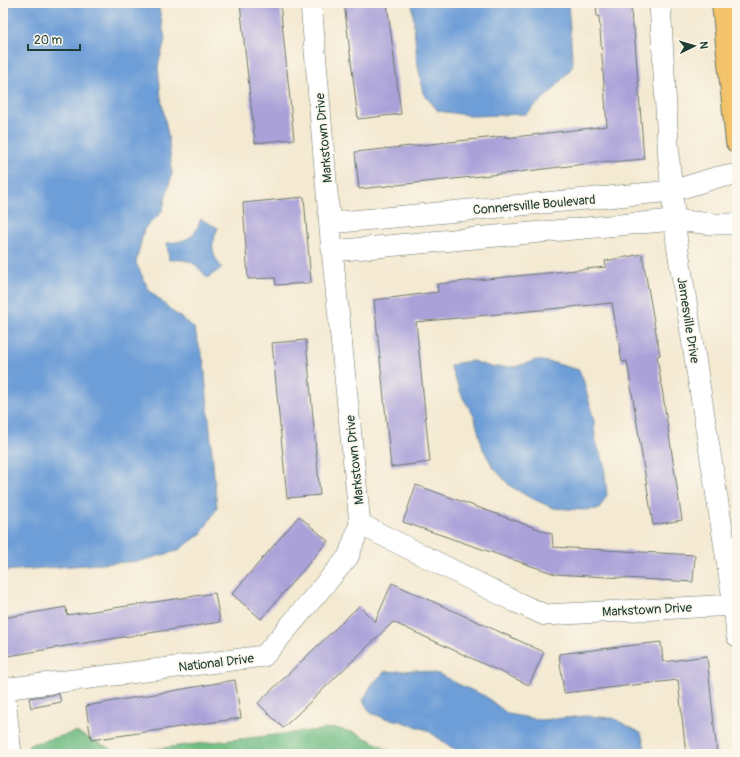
<svg xmlns="http://www.w3.org/2000/svg" width="740" height="757" font-family="Pangolin,sans-serif">
  <style>
    .forest { fill: #72bd84; stroke: #487d5c }
    .water { fill: #6e9ed7; stroke: #466e86 }
    .building { fill: #aaa1d9 }
    .lines { fill: none; stroke-linecap: round; stroke-linejoin: round }
    .minor-casing { stroke: #6a796b; stroke-width: 22 }
    .major-casing { stroke: #6a796b; stroke-width: 24 }
    .minor { stroke: #fff; stroke-width: 21 }
    .major { stroke: #f2c36a; stroke-width: 22 }
    .labels { text-anchor: middle; stroke-width: 3.5; stroke-linejoin: round; paint-order: stroke }
    .street-label { font-size: 13px; fill: #1f3d34; stroke: #fbf7ec }
  </style>
  <rect width="100%" height="100%" fill="#fbf7ec"/>
  <filter id="ink" filterUnits="userSpaceOnUse"><feTurbulence type="fractalNoise" baseFrequency=".025" numOctaves="2"/><feDisplacementMap in="SourceGraphic" scale="8" xChannelSelector="R" yChannelSelector="G"/><feConvolveMatrix kernelMatrix="1 2 1 2 8 2 1 2 1" color-interpolation-filters="sRGB"/></filter>
  <filter id="wash" filterUnits="userSpaceOnUse"><feTurbulence type="fractalNoise" baseFrequency=".012" numOctaves="4" result="noise"/><feDisplacementMap in="SourceGraphic" scale="16" xChannelSelector="R" yChannelSelector="G"/><feGaussianBlur stdDeviation="0.9" result="paint"/><feColorMatrix in="noise" values="0 0 0 0 0 0 0 0 0 0 0 0 0 0 0 0 0 1.4 0 .05"/><feComposite in="paint" operator="in"/></filter>
  <g filter="url(#wash)">
    <rect width="100%" height="100%" fill="#f4e9d1"/>
    <path class="forest" d="M 335,728 L 356,733 L 391,751 L 401,754 L 29,754 L 28,745 L 76,732 L 119,753 Z"/>
    <path class="water" d="M 3,3 L 158,3 L 165,39 L 158,66 L 161,98 L 169,141 L 172,174 L 162,212 L 144,229 L 136,263 L 149,290 L 171,310 L 194,328 L 204,363 L 217,508 L 201,534 L 177,551 L 140,561 L 3,571 Z
      M 412,3 L 568,3 L 573,66 L 553,90 L 526,114 L 474,116 L 438,111 L 423,93 L 417,60 Z
      M 201,219 L 218,228 C 210,245 211,253 222,268 L 207,278 C 194,261 190,259 169,260 L 167,243 C 188,241 193,239 201,219 Z
      M 536,360 L 554,363 L 579,370 L 584,382 L 594,421 L 595,439 L 604,464 L 607,495 L 599,509 L 582,510 L 553,508 L 529,497 L 510,486 L 493,467 L 483,449 L 474,416 L 463,398 L 450,366 L 458,363 L 473,361 L 491,367 L 515,367 Z
      M 417,670 L 439,674 L 460,685 L 485,696 L 508,714 L 541,720 L 585,716 L 613,718 L 641,733 L 644,744 L 645,754 L 461,754 L 427,730 L 400,721 L 384,718 L 371,713 L 363,701 L 372,684 L 384,672 Z"/>
    <g id="blocks">
      <path class="building" d="M 240,3 L 280,3 L 294,139 L 255,143 Z
        M 344,3 L 387,3 L 401,114 L 358,119 Z
        M 596,3 L 631,3 L 632,28 L 634,28 L 644,159 L 610,162 L 610,161 L 519,172 L 359,189 L 355,152 L 506,136 L 506,138 L 607,126 L 599,16 L 597,17 Z
        M 304,197 L 311,283 L 276,285 L 275,278 L 248,279 L 243,203 Z
        M 642,254 L 660,355 L 657,356 L 682,520 L 653,525 L 627,361 L 622,362 L 612,303 L 416,322 L 430,462 L 391,467 L 374,300 L 438,292 L 437,284 L 606,267 L 605,261 Z
        M 306,340 L 320,495 L 287,498 L 272,343 Z
        M 416,485 L 552,534 L 553,547 L 695,555 L 693,582 L 555,574 L 403,522 Z
        M 299,516 L 328,541 L 261,619 L 232,594 Z
        M 392,583 L 544,652 L 529,685 L 393,622 L 283,728 L 258,703 L 359,606 L 375,622 Z
        M 215,593 L 220,622 L 72,645 L 3,657 L 3,618 L 66,607 L 67,615 Z
        M 661,642 L 663,662 L 707,656 L 717,754 L 686,754 L 678,680 L 564,693 L 559,654 Z
        M 235,680 L 241,718 L 91,740 L 86,706 Z
        M 59,694 L 61,702 L 31,708 L 29,698 Z"/>
    </g>
  </g>
  <g filter="url(#ink)">
    <use href="#blocks" fill-opacity="0" stroke="#6a796b" stroke-width="1"/>
    <g class="lines">
      <g class="minor-casing">
        <path id="minor" d="M 311,3 L 331,240 L 360,524 L 516,602 L 545,615 L 734,605
          M 660,3 L 669,161 L 677,244 L 734,605 L 737,636
          M 330,223 L 672,191 L 718,177 L 737,175
          M 332,251 L 674,220 L 713,224 L 737,224
          M 3,689 L 264,656 L 348,557 L 360,524
          M 4,689 L 11,754"/>
      </g>
      <g class="major-casing">
        <path id="major" d="M 723,3 L 737,142"/>
      </g>
      <use href="#minor" class="minor"/>
      <use href="#major" class="major"/>
    </g>
  </g>
  <g class="labels">
    <g class="street-label">
      <text transform="translate(323 138) rotate(-95)" y="5">Markstown Drive</text>
      <text transform="translate(534 204) rotate(-5)" y="5">Connersville Boulevard</text>
      <text transform="translate(689 320) rotate(81)" y="5">Jamesville Drive</text>
      <text transform="translate(354 460) rotate(-96)" y="5">Markstown Drive</text>
      <text transform="translate(647 609) rotate(-3)" y="5">Markstown Drive</text>
      <text transform="translate(216 662) rotate(-7)" y="5">National Drive</text>
    </g>
  </g>
  <rect width="740" height="757" fill="none" stroke="#fbf7ec" stroke-width="16"/>
  <g transform="translate(694 46) rotate(85)" stroke="#fbf7ec" stroke-width="3" paint-order="stroke">
  <path d="M0-3L7 15L0 10L-7 15Z" fill="#1f3d34"/>
  <text y="-6" font-size="11" font-weight="bold" text-anchor="middle" fill="#1f3d34">N</text>
  </g>
  <path d="M28 44v6h52v-6" fill="none" stroke="#1f3d34" stroke-width="2"/>
  <text x="34" y="44" font-size="12" fill="#1f3d34" stroke="#fbf7ec" stroke-width="3" paint-order="stroke">20 m</text>
</svg>
